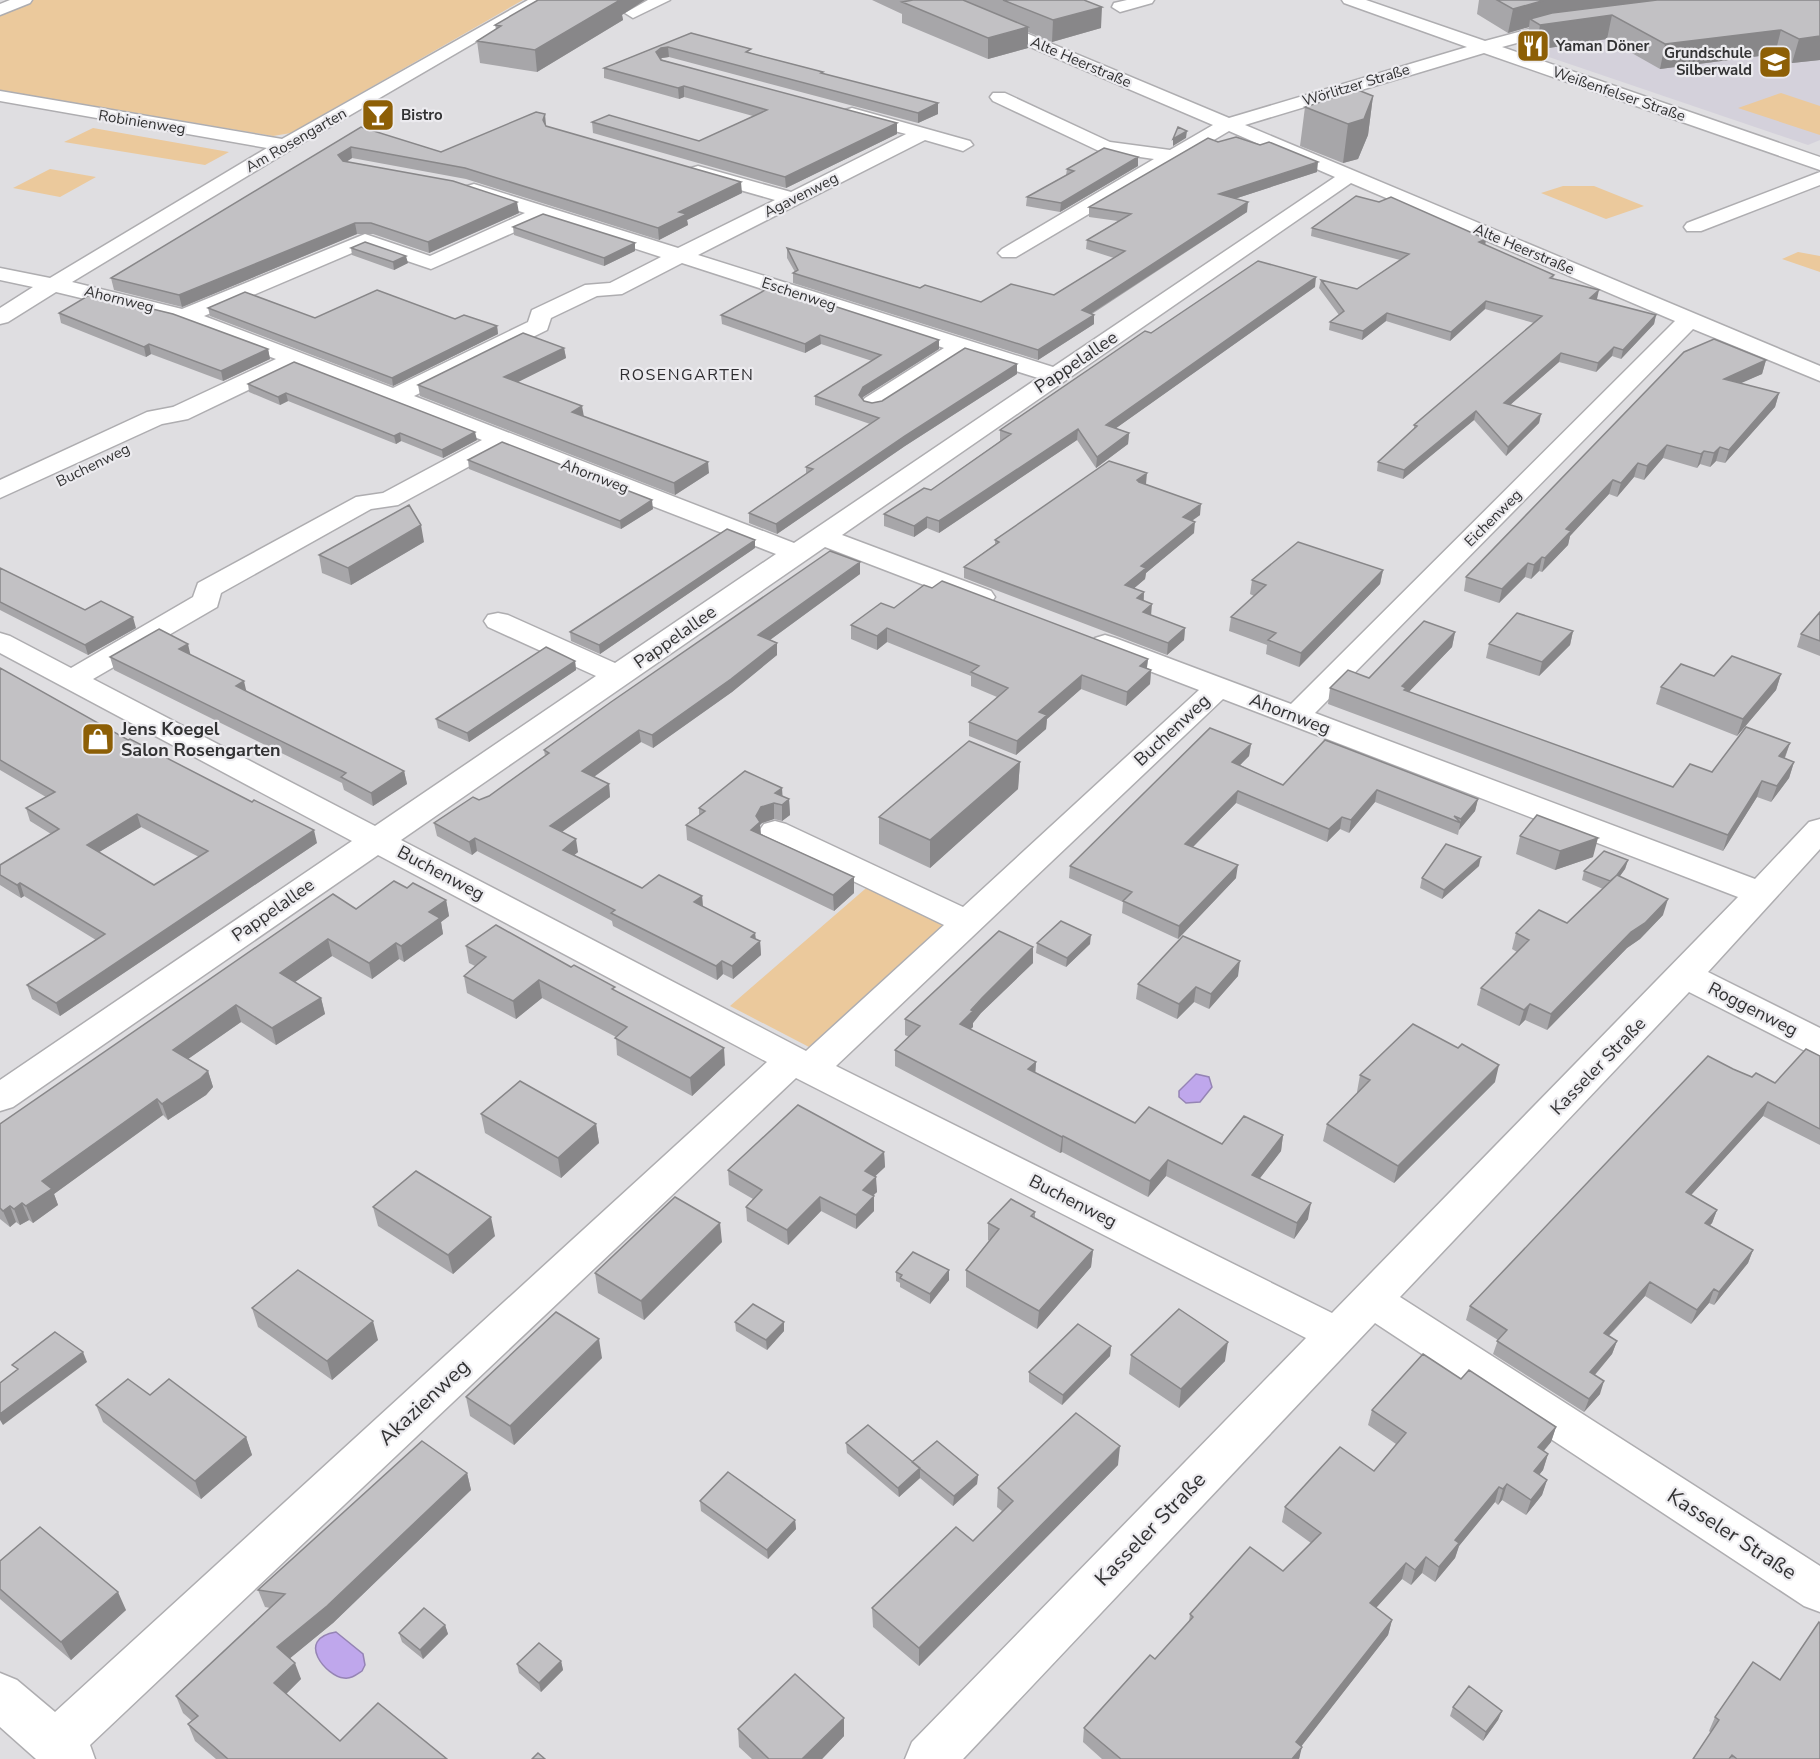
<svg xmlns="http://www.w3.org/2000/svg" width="1820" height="1759" font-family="'Nunito Sans',sans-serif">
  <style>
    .built { fill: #d4d1db }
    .green { fill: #ebc99c }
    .water { fill: #bfa7ec; stroke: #9584b4; stroke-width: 1.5 }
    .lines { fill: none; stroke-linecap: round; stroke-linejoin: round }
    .minor-casing { stroke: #aeadb0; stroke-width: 3 }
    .minor { fill: #fff; fill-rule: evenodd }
    .wall { fill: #a7a6a9; fill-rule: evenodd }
    .shaded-wall { fill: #888789 }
    .building { fill: #c2c1c4; stroke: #888789; stroke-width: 1.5; fill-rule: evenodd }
    .labels { text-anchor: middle; stroke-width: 4.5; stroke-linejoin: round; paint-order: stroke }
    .far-poi-label { font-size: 15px; font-weight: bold; fill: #323233; stroke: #ecebef; text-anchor: start }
    .far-street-label { font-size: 15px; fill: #323233; stroke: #ecebef }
    .far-neighbourhood-label { font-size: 16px; letter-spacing: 1.5px; fill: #2d2c2f; stroke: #ecebef }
    .street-label { font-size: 18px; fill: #323233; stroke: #ecebef }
    .poi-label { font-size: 18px; font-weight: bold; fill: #323233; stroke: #ecebef; text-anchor: start }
    .near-street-label { font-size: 21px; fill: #323233; stroke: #ecebef }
  </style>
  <rect width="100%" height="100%" fill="#dfdee1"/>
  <path class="built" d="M 1820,11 L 1820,140 L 1808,145 L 1537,53 L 1569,42 Z"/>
  <path class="green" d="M 32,0 L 523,0 L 291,133 L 273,136 L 0,90 L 0,13 Z
    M 1781,93 L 1820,106 L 1820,135 L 1738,108 Z
    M 93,128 L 229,152 L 205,165 L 64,142 Z
    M 50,169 L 96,177 L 60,197 L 13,188 Z
    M 1563,186 L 1594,186 L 1644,206 L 1606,219 L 1541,193 Z
    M 1798,252 L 1820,256 L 1820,272 L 1782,259 Z
    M 872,883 L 948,920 L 809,1047 L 730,1006 Z"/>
  <path class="water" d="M 1196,1074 L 1209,1077 L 1212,1087 L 1200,1102 L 1186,1103 L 1179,1097 L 1179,1091 Z
    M 336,1632 L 363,1654 L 365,1665 L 362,1671 C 356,1675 351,1679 344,1678 C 327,1677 294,1639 336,1632 Z"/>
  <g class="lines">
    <g class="minor-casing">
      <path id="minor" d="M 10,0 L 32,0 L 30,3 L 0,15 L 0,4 Z
        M 528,0 L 548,0 L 292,149 L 72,282 L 182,309 L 365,234 L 430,256 L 525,213 L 467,194 L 464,190 L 467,186 L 474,184 L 678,248 L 775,200 L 691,176 L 688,172 L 691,168 L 698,166 L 791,192 L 906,134 L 845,118 L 843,114 L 845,110 L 852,108 L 970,141 L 973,145 L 963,151 L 925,140 L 698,255 L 1053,367 L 1335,177 L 1229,131 L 1016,257 L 1002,257 L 998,253 L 1002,249 L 1154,159 L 1099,151 L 993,101 L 990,97 L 993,93 L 1005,93 L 1110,142 L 1170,150 L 1213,125 L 927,3 L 925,0 L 947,0 L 1229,118 L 1467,47 L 1344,3 L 1342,0 L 1366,0 L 1485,41 L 1545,25 L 1576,23 L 1578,27 L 1576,31 L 1546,35 L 1502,47 L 1820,157 L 1820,170 L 1484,53 L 1245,125 L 1820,366 L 1820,381 L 1693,329 L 1315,713 L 1755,879 L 1809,822 L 1820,819 L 1820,849 L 1708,972 L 1820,1028 L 1820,1056 L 1807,1052 L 1689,992 L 1400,1297 L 1820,1566 L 1820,1612 L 1804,1606 L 1375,1323 L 963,1759 L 905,1759 L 912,1742 L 1306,1338 L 796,1078 L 90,1745 L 95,1759 L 36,1759 L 0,1727 L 0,1673 L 17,1680 L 55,1712 L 767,1062 L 378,855 L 13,1107 L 0,1111 L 0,1080 L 352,841 L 0,653 L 0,633 L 10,636 L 71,668 L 193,597 L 198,583 L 356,497 L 383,493 L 482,440 L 296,367 L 188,419 L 162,424 L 0,498 L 0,480 L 147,412 L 173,407 L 276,359 L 176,321 L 56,292 L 8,322 L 0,324 L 0,308 L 33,287 L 0,280 L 0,268 L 50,278 L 267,148 L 0,101 L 0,91 L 282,139 ZM 1351,183 L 1675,321 L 1291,704 L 1115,638 L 1105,635 L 1095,638 L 1091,644 L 1095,650 L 1199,690 L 963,907 L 786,824 L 775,821 L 764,824 L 759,831 L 764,838 L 944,925 L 806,1051 L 401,840 L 825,547 L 971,603 L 981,605 L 991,603 L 995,597 L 991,591 L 842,535 ZM 544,219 L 661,257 L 610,283 L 585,285 L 532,310 L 528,322 L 393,388 L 204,316 L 366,247 L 431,269 ZM 682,263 L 944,348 L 865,398 L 861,403 L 865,408 L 873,410 L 881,408 L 965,355 L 1038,378 L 794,543 L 414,396 L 547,330 L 551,318 L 597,296 L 622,294 ZM 503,448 L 776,554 L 615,663 L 508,615 L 498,613 L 488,615 L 484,621 L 488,627 L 596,676 L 375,826 L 93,679 L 217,607 L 221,593 L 371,509 L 398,505 ZM 1223,699 L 1738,897 L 1332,1313 L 836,1066 Z
        M 648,0 L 670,0 L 633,18 L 625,13 Z
        M 1127,0 L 1154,0 L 1152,3 L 1120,12 L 1112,7 L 1114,3 Z
        M 1820,172 L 1820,185 L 1701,231 L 1687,231 L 1684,227 L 1687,223 Z"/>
    </g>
    <use href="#minor" class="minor"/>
  </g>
  <path class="wall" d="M 872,0 L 1084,0 L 1101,28 L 1052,42 L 1028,32 L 1028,48 L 988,59 L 902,23 L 902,14 Z
    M 1479,0 L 1820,0 L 1820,60 L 1792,63 L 1775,54 L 1660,69 L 1607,39 L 1536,50 L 1526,44 L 1529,27 L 1508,33 L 1477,14 Z
    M 622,15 L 623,20 L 537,72 L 480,63 L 477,41 L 496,29 L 495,25 Z
    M 691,33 L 751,53 L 823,72 L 823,74 L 938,114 L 918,123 L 669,57 L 662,58 L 660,59 L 897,134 L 786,188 L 593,133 L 592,122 L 699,141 L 753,116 L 684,97 L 679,99 L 604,78 L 604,68 Z
    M 1373,96 L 1368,135 L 1358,159 L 1343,163 L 1300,146 L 1305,107 Z
    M 546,126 L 742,193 L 687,220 L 688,225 L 659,240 L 466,179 L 352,158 L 346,162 L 519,213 L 429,253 L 373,234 L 357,234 L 182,307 L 114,290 L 111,278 L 361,127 L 441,152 Z
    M 1218,142 L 1317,172 L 1234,199 L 1247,212 L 1092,314 L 1094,315 L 1094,324 L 1038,360 L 793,283 L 793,273 L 795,272 L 787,258 L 787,248 L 910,285 L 981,302 L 1054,295 L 1114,258 L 1086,249 L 1087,240 L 1118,221 L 1089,217 L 1089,207 Z
    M 1138,157 L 1138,166 L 1060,212 L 1026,206 L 1027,197 L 1066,175 L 1067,169 Z
    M 513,227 L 635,243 L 635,251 L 604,266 L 514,235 Z
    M 1312,228 L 1485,245 L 1554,275 L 1553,279 L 1597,299 L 1596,300 L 1656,315 L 1654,324 L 1621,359 L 1612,356 L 1596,372 L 1559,362 L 1510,405 L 1541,414 L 1539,423 L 1506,456 L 1474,420 L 1403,479 L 1377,471 L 1378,462 L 1414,429 L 1414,425 L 1534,323 L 1485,309 L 1450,341 L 1386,321 L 1362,340 L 1329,330 L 1330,322 L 1339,315 L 1319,288 L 1321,280 L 1357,289 L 1400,260 L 1311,236 Z
    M 351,248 L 408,263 L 394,270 L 352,255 Z
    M 1315,287 L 1116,428 L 1129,433 L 1128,444 L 1096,468 L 1077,440 L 939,533 L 927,528 L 914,537 L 884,526 L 884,514 L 931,490 L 1000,441 L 1000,430 L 1151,333 Z
    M 208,308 L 315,318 L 455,319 L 497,326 L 498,334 L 393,386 L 210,316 Z
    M 59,313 L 268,349 L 270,359 L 223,381 L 151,354 L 146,357 L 61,323 Z
    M 721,315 L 939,340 L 939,349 L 863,397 L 862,399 L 864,401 L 872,403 L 1017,374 L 905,446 L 777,534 L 749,523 L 749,513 L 806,474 L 806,467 L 870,424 L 815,405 L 815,396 L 872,361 L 821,344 L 805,353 L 722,324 Z
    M 564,348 L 566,358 L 518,382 L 584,416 L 709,473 L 675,495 L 420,396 L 418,385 Z
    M 1766,360 L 1762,374 L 1740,383 L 1779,393 L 1775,407 L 1725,463 L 1716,461 L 1710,467 L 1700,464 L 1697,468 L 1663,458 L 1644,480 L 1634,477 L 1617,497 L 1609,494 L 1570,536 L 1568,545 L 1542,572 L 1539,571 L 1531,579 L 1525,577 L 1499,603 L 1464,591 L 1466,577 Z
    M 248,384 L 477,440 L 443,458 L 401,441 L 396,444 L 288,401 L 280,405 L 249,392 Z
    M 468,460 L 653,509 L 621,529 L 469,469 Z
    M 1146,484 L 1200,515 L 1192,521 L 1194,533 L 1146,573 L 1145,579 L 1134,588 L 1144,592 L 1144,601 L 1151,615 L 1185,628 L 1184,640 L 1167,655 L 964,578 L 964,567 L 995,544 L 995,540 Z
    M 424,542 L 351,585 L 322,573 L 319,555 Z
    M 755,548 L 600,654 L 571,641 L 570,632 Z
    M 860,562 L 860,574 L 770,640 L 777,643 L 777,655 L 732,692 L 653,748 L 641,742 L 594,777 L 609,784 L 610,797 L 562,832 L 578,852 L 574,855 L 642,888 L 702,896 L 703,907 L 755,933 L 756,939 L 760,941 L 761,955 L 733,979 L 723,974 L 717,980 L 613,926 L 612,921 L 477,851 L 472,855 L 437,836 L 434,823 L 489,796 L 545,756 L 544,750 Z
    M 0,568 L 85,610 L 136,628 L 88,655 L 0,610 Z
    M 1383,570 L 1380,584 L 1299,667 L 1266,654 L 1267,645 L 1229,631 L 1231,617 L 1254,596 L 1250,594 L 1252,580 Z
    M 894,608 L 1148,659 L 1147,668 L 1151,670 L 1150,684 L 1126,706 L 1081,689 L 1047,719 L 1046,729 L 1016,755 L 969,736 L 969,722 L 997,697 L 971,686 L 971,676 L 887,642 L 877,650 L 851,639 L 851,625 Z
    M 1820,612 L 1820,656 L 1797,647 L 1801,634 Z
    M 1573,631 L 1570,645 L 1539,676 L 1486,658 L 1489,644 Z
    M 1455,632 L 1452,647 L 1408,692 L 1673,787 L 1790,743 L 1785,758 L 1794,762 L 1789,778 L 1771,802 L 1757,797 L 1723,851 L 1328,704 L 1330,688 L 1369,678 Z
    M 191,655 L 246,691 L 404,771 L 407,784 L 373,806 L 344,790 L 342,783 L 114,670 L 110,657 Z
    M 575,661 L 576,670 L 469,742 L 438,728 L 436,719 Z
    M 0,668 L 128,740 L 317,843 L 60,1016 L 32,999 L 27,985 L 96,940 L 24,896 L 21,898 L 0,885 L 0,865 L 51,834 L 30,821 L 26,808 L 46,797 L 0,770 ZM 141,827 L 199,857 L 154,885 L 99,852 Z
    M 1781,674 L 1776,690 L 1737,736 L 1656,704 L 1661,687 L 1714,676 Z
    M 1325,740 L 1478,799 L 1475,811 L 1459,830 L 1458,835 L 1375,802 L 1349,833 L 1340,829 L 1327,842 L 1236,803 L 1193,847 L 1236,878 L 1178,939 L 1122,913 L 1123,902 L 1069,878 L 1070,866 L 1251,744 L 1249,756 L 1240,765 L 1283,785 Z
    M 1020,762 L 1018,789 L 930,868 L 879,844 L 879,817 Z
    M 782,788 L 782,796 L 789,799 L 790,815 L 782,821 L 774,819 L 762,823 L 760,825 L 761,834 L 854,877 L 854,893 L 834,911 L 687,840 L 686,825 L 699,815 L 699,808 Z
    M 1520,836 L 1593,857 L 1555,870 L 1516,854 Z
    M 1628,860 L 1625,869 L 1620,876 L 1663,915 L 1640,939 L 1627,948 L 1547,1030 L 1525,1020 L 1519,1026 L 1477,1005 L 1481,988 L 1517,952 L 1512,949 L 1516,933 L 1567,923 L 1603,889 L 1582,880 L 1584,871 Z
    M 1479,866 L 1442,899 L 1420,888 L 1422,878 Z
    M 407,888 L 446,900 L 449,916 L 441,922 L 443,934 L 404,962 L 399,959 L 372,979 L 332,956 L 295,982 L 321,998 L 325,1014 L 276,1045 L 241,1022 L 188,1059 L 208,1071 L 213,1087 L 206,1095 L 168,1120 L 163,1115 L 54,1194 L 58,1205 L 33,1223 L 29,1220 L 20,1225 L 16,1222 L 10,1227 L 0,1219 L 0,1124 L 356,909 Z
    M 1037,943 L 1090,944 L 1066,967 L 1036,953 Z
    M 466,946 L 571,967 L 616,991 L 725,1065 L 692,1096 L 617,1055 L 616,1037 L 542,998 L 516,1019 L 467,993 L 464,976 L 475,966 L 469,963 Z
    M 1033,947 L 1033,963 L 981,1013 L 973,1023 L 973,1027 L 970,1029 L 1036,1062 L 1035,1072 L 1135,1123 L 1222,1144 L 1283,1135 L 1281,1151 L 1260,1178 L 1308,1219 L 1294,1239 L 1166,1176 L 1148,1197 L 1062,1152 L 1060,1153 L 895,1066 L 895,1050 L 909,1037 L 905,1035 L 905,1019 Z
    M 1238,976 L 1209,1009 L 1194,1002 L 1177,1019 L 1136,999 L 1138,984 Z
    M 1820,1056 L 1820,1145 L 1763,1116 L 1691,1195 L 1717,1210 L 1712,1223 L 1710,1225 L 1753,1250 L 1748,1263 L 1714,1305 L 1709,1303 L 1691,1324 L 1645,1296 L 1609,1336 L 1617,1341 L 1612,1354 L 1595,1375 L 1600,1394 L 1584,1412 L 1493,1354 L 1498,1340 L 1466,1320 L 1470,1306 L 1733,1069 L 1752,1077 L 1775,1083 Z
    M 1360,1075 L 1495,1082 L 1394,1183 L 1323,1141 L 1327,1124 L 1358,1093 L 1357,1092 Z
    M 481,1114 L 596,1124 L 599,1143 L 561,1178 L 485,1133 Z
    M 884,1152 L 885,1167 L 875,1176 L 877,1192 L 873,1195 L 874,1196 L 874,1211 L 856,1229 L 821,1211 L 788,1245 L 747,1221 L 746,1207 L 753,1199 L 729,1185 L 728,1170 Z
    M 373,1207 L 495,1236 L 453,1274 L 378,1226 Z
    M 1035,1212 L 1035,1218 L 1093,1250 L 1091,1267 L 1037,1329 L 966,1287 L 966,1270 L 989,1241 L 988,1240 L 988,1223 Z
    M 722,1242 L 644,1320 L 598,1293 L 595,1273 Z
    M 949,1270 L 949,1280 L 930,1304 L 900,1287 L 900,1283 L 896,1281 L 896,1272 Z
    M 252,1308 L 378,1340 L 332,1380 L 258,1327 Z
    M 735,1322 L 784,1331 L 767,1350 L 736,1331 Z
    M 1111,1346 L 1110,1356 L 1062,1405 L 1029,1382 L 1029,1372 Z
    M 1131,1355 L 1225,1361 L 1179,1408 L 1129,1374 Z
    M 602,1358 L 514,1445 L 470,1416 L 466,1397 Z
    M 1461,1379 L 1556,1427 L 1551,1442 L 1544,1451 L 1548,1454 L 1543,1470 L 1539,1475 L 1547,1480 L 1542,1495 L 1526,1515 L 1502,1500 L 1498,1505 L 1495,1502 L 1459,1546 L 1455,1558 L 1435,1582 L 1422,1573 L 1411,1585 L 1402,1579 L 1376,1608 L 1392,1620 L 1388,1635 L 1301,1746 L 1299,1759 L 1102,1759 L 1083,1742 L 1084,1728 L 1155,1659 L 1189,1622 L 1190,1614 L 1283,1571 L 1311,1543 L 1282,1522 L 1285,1507 L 1374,1471 L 1396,1444 L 1368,1425 L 1372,1410 Z
    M 150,1395 L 246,1437 L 252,1455 L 201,1499 L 103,1422 L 96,1405 Z
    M 846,1443 L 912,1462 L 978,1475 L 977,1484 L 953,1506 L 920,1478 L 899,1497 L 847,1453 Z
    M 1118,1465 L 919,1666 L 873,1627 L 872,1608 L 973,1541 L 1002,1511 L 997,1507 L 998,1488 Z
    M 467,1473 L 471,1490 L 333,1623 L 290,1658 L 301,1679 L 286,1694 L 340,1741 L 447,1759 L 216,1759 L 195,1741 L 188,1724 L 192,1721 L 183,1713 L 176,1696 L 270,1608 L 265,1607 L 258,1590 Z
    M 700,1501 L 795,1520 L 796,1529 L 768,1559 L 701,1511 Z
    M 0,1561 L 126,1610 L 71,1660 L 0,1599 Z
    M 445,1625 L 448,1634 L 423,1659 L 402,1642 L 399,1633 Z
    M 561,1661 L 563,1670 L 541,1692 L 519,1673 L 517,1664 Z
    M 1780,1680 L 1820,1759 L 1693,1759 L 1711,1733 L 1709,1731 L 1715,1717 Z
    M 1453,1707 L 1502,1711 L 1498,1720 L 1483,1741 L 1450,1716 Z
    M 738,1729 L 844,1736 L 822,1759 L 752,1759 L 739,1747 Z"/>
  <path class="shaded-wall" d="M 613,0 L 645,0 L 622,15 L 623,20 L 537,72 L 535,50 Z
    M 1545,0 L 1729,0 L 1530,19 L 1529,27 L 1508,33 L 1513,9 Z
    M 1102,7 L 1101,28 L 1052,42 L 1053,20 Z
    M 1612,15 L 1607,39 L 1536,50 L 1540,25 Z
    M 1028,27 L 1028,48 L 988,59 L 988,38 Z
    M 1781,30 L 1775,54 L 1660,69 L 1665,44 Z
    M 1820,36 L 1820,60 L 1792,63 L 1799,39 Z
    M 668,47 L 669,57 L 662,58 L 657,63 L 656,52 L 661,48 Z
    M 684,86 L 684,97 L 679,99 L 678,88 Z
    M 1373,96 L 1368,135 L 1358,159 L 1343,163 L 1348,124 Z
    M 938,103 L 938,114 L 918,123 L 918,113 Z
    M 545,114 L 546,125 L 544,131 L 543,120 Z
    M 897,123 L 897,134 L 786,188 L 785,177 Z
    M 1187,131 L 1186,138 L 1173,146 L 1173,139 Z
    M 351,147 L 352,158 L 340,166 L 338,155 Z
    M 1138,157 L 1138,166 L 1060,212 L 1061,203 Z
    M 1318,162 L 1317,172 L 1219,204 L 1219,194 Z
    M 741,182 L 742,193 L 687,220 L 688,225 L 659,240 L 658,228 L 679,212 Z
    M 517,202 L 519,213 L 429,253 L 428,242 Z
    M 1248,202 L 1247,212 L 1081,320 L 1082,310 Z
    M 355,223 L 357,234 L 182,307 L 179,295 Z
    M 1486,239 L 1485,248 L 1479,242 Z
    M 635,243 L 635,251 L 604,266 L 604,258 Z
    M 406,256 L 408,263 L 394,270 L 393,262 Z
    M 1316,277 L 1315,287 L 1105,436 L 1106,425 Z
    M 1599,290 L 1597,299 L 1588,307 L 1590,298 Z
    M 1486,301 L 1485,309 L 1450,341 L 1451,332 Z
    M 1387,313 L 1386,321 L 1362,340 L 1363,331 Z
    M 1094,315 L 1094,324 L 1038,360 L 1038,350 Z
    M 1656,315 L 1654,324 L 1621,359 L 1623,350 Z
    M 497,326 L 498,334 L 393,386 L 392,378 Z
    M 820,335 L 821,344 L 805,353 L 805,344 Z
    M 939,340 L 939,349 L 863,397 L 859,404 L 859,395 L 863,387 Z
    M 149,344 L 151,354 L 146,357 L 144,347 Z
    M 1614,347 L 1612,356 L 1596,372 L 1598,363 Z
    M 564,348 L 566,358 L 506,388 L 504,377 Z
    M 268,349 L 270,359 L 223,381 L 221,371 Z
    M 1561,353 L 1559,362 L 1502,412 L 1504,403 Z
    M 1766,360 L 1762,374 L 1721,392 L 1724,379 Z
    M 1017,364 L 1017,374 L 905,446 L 777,534 L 776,524 L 905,436 Z
    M 286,393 L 288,401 L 280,405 L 278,397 Z
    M 1779,393 L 1775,407 L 1725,463 L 1729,450 Z
    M 582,406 L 584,417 L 572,412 Z
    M 1476,411 L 1474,420 L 1403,479 L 1404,470 Z
    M 1541,414 L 1539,423 L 1506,456 L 1508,447 Z
    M 1078,429 L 1077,440 L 939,533 L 939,521 Z
    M 475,432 L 477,440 L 443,458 L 442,450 Z
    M 400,433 L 401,441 L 396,444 L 394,436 Z
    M 1129,433 L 1128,444 L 1096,468 L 1097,457 Z
    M 1667,445 L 1663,458 L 1644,480 L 1647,466 Z
    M 1720,447 L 1716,461 L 1710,467 L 1714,453 Z
    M 1704,451 L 1700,464 L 1697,468 L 1701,454 Z
    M 708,462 L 709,473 L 675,495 L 674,483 Z
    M 1638,463 L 1634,477 L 1617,497 L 1621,483 Z
    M 1147,473 L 1146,484 L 1136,491 L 1137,480 Z
    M 1613,480 L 1609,494 L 1570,536 L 1568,545 L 1542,572 L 1545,558 L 1566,529 Z
    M 652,500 L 653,509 L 621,529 L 620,521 Z
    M 1201,504 L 1200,515 L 1181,528 L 1183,517 Z
    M 927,517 L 927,528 L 914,537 L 914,526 Z
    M 1195,522 L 1194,533 L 1146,573 L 1145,579 L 1124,597 L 1125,585 L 1141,566 Z
    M 421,525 L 424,542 L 351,585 L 348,568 Z
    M 755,540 L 755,548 L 600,654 L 599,645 Z
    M 1542,557 L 1539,571 L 1531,579 L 1534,565 Z
    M 860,562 L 860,574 L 759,648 L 758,635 Z
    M 1528,563 L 1525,577 L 1499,603 L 1502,589 Z
    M 1383,570 L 1380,584 L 1299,667 L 1301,653 Z
    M 1144,592 L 1143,604 L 1137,598 Z
    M 1152,604 L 1151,616 L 1143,612 Z
    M 133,617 L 136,628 L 88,655 L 85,645 Z
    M 887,628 L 887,642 L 877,650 L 877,636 Z
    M 1185,628 L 1184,640 L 1167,655 L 1168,643 Z
    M 1573,631 L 1570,645 L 1539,676 L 1542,662 Z
    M 1455,632 L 1452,647 L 1405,696 L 1402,686 Z
    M 777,643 L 777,655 L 732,692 L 653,748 L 652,735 Z
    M 188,644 L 191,657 L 179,649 Z
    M 1148,659 L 1146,673 L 1140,666 Z
    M 575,661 L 576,670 L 469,742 L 467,733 Z
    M 1151,670 L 1150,684 L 1126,706 L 1127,692 Z
    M 1781,674 L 1776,690 L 1737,736 L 1743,719 Z
    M 1082,675 L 1081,689 L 1047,719 L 1046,729 L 1016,755 L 1017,741 L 1039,712 Z
    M 244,681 L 247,694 L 236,686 Z
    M 639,730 L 641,742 L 584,784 L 582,771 Z
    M 1790,743 L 1784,759 L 1779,756 Z
    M 1251,744 L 1249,756 L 1231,774 L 1232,762 Z
    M 1020,762 L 1018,789 L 930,868 L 930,840 Z
    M 1794,762 L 1789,778 L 1771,802 L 1777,786 Z
    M 404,771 L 407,784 L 373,806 L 371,793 Z
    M 1762,781 L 1757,797 L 1723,851 L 1728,835 Z
    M 609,784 L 610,797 L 552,839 L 550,826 Z
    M 782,788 L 783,803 L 775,793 Z
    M 1377,790 L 1375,802 L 1349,833 L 1351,820 Z
    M 1238,791 L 1236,803 L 1184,856 L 1185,844 Z
    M 789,799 L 790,815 L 782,821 L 782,805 Z
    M 1478,799 L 1475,811 L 1459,830 L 1461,819 Z
    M 774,803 L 774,819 L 762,823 L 760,825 L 761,838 L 751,830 L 756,816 L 761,807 Z
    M 137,814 L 141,827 L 91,857 L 87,845 Z
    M 1342,817 L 1340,829 L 1327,842 L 1329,829 Z
    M 314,830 L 317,843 L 60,1016 L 56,1003 Z
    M 475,838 L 477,851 L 472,855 L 469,842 Z
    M 1598,838 L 1593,857 L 1555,870 L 1560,851 Z
    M 576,839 L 578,852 L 565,863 L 563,850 Z
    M 1481,857 L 1479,866 L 1442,899 L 1444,890 Z
    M 1628,860 L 1625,869 L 1609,891 L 1612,882 Z
    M 1238,865 L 1236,878 L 1178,939 L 1179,926 Z
    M 854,877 L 854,893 L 834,911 L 833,895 Z
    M 20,883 L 24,896 L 21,898 L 17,885 Z
    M 702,896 L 703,909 L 694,902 Z
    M 1668,899 L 1663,915 L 1640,939 L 1627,948 L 1547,1030 L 1551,1014 L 1631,932 Z
    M 446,900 L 449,916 L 441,922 L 443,934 L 404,962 L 401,946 L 429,912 Z
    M 755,933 L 756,945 L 760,941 L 761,955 L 733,979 L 732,966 L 751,937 Z
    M 1091,935 L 1090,944 L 1066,967 L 1067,958 Z
    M 328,939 L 332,956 L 285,989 L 280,973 Z
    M 396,943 L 399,959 L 372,979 L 369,963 Z
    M 1033,947 L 1033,963 L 981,1013 L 973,1023 L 973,1027 L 960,1039 L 960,1024 L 982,998 Z
    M 722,961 L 723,974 L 717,980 L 716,966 Z
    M 1240,961 L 1238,976 L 1209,1009 L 1211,994 Z
    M 539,980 L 542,998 L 516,1019 L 513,1001 Z
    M 1196,987 L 1194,1002 L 1177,1019 L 1179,1004 Z
    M 321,998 L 325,1014 L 276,1045 L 272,1028 Z
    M 1530,1004 L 1525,1020 L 1519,1026 L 1524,1010 Z
    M 236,1005 L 241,1022 L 178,1066 L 173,1050 Z
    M 724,1048 L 725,1065 L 692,1096 L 690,1078 Z
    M 1036,1062 L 1035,1078 L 1028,1069 Z
    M 1499,1065 L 1495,1082 L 1394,1183 L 1398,1166 Z
    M 208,1071 L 213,1087 L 206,1095 L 168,1120 L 162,1104 Z
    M 157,1099 L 163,1115 L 54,1194 L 58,1205 L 33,1223 L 26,1206 L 42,1181 Z
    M 1768,1102 L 1763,1116 L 1681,1206 L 1686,1192 Z
    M 596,1124 L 599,1143 L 561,1178 L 558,1158 Z
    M 1283,1135 L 1281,1151 L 1250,1191 L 1252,1175 Z
    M 1063,1136 L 1062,1152 L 1060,1153 L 1062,1137 Z
    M 884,1152 L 885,1167 L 866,1185 L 865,1171 Z
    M 1168,1160 L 1166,1176 L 1148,1197 L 1150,1181 Z
    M 876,1177 L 877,1192 L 863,1205 L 863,1190 Z
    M 874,1196 L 874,1211 L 856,1229 L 856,1215 Z
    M 820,1197 L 821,1211 L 788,1245 L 787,1230 Z
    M 22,1203 L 29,1220 L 20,1225 L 14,1209 Z
    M 1311,1203 L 1308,1219 L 1294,1239 L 1297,1223 Z
    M 10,1206 L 16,1222 L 10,1227 L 3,1211 Z
    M 1717,1210 L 1712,1223 L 1700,1236 L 1705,1223 Z
    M 491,1217 L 495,1236 L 453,1274 L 448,1255 Z
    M 720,1223 L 722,1242 L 644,1320 L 641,1301 Z
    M 1093,1250 L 1091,1267 L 1037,1329 L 1039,1311 Z
    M 1753,1250 L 1748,1263 L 1714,1305 L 1719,1292 Z
    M 949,1270 L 949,1280 L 930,1304 L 930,1294 Z
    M 1650,1282 L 1645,1296 L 1599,1346 L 1604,1333 Z
    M 1714,1289 L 1709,1303 L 1691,1324 L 1697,1310 Z
    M 373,1321 L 378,1340 L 332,1380 L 327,1361 Z
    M 784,1322 L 784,1331 L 767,1350 L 766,1340 Z
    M 599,1339 L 602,1358 L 514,1445 L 510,1426 Z
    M 1617,1341 L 1612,1354 L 1586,1385 L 1590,1372 Z
    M 1228,1342 L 1225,1361 L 1179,1408 L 1181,1389 Z
    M 1111,1346 L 1110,1356 L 1062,1405 L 1063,1395 Z
    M 83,1352 L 87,1362 L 3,1425 L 0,1420 L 0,1414 Z
    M 1604,1381 L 1600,1394 L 1584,1412 L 1589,1399 Z
    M 1556,1427 L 1551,1442 L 1533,1463 L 1538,1447 Z
    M 246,1437 L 252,1455 L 201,1499 L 195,1481 Z
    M 1120,1446 L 1118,1465 L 919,1666 L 919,1648 Z
    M 1548,1454 L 1543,1470 L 1529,1487 L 1534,1471 Z
    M 920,1468 L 920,1478 L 899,1497 L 898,1488 Z
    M 467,1473 L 471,1490 L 333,1623 L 283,1664 L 277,1647 Z
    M 978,1475 L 977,1484 L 953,1506 L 954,1496 Z
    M 1547,1480 L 1542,1495 L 1526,1515 L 1531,1500 Z
    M 1507,1484 L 1502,1500 L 1498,1505 L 1503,1489 Z
    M 1499,1487 L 1495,1502 L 1459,1546 L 1455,1558 L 1435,1582 L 1439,1567 L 1455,1540 Z
    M 795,1520 L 796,1529 L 768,1559 L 767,1550 Z
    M 1426,1557 L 1422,1573 L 1411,1585 L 1415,1570 Z
    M 1406,1563 L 1402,1579 L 1366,1619 L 1370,1603 Z
    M 118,1592 L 126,1610 L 71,1660 L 61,1642 Z
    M 1392,1620 L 1388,1635 L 1293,1757 L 1296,1742 Z
    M 445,1625 L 448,1634 L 423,1659 L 420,1650 Z
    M 561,1661 L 563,1670 L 541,1692 L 539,1683 Z
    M 295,1663 L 301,1679 L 280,1700 L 274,1683 Z
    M 1502,1711 L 1498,1720 L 1483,1741 L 1486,1732 Z
    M 844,1718 L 844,1736 L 822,1759 L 802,1759 Z
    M 1302,1747 L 1299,1759 L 1292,1759 Z"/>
  <path class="building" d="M 538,0 L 620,0 L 535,50 L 477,41 L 501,26 L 495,25 Z
    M 913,0 L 963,0 L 1028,27 L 988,38 L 902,2 Z
    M 1003,0 L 1084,0 L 1102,7 L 1053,20 Z
    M 1497,0 L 1545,0 L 1513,9 Z
    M 1657,0 L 1820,0 L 1820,36 L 1799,39 L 1781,30 L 1665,44 L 1612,15 L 1540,25 L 1530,19 L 1552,13 Z
    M 691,33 L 751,49 L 746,52 L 823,72 L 821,73 L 938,103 L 918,113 L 668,47 L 661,48 L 656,52 L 661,60 L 897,123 L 785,177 L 592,122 L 609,115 L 699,141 L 767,110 L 684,86 L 678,88 L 604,68 Z
    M 1358,90 L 1373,96 L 1364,119 L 1348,124 L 1305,107 Z
    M 536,112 L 545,114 L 543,120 L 546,126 L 741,182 L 679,212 L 687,214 L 658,228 L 465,168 L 351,147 L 338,155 L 343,161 L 453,181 L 517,202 L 428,242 L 371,223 L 355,223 L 179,295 L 111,278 L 361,127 L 441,152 Z
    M 1178,127 L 1187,131 L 1173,139 Z
    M 1236,137 L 1260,145 L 1269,142 L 1318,162 L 1219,194 L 1248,202 L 1082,310 L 1094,315 L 1038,350 L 793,273 L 798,270 L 787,248 L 910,285 L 920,288 L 925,285 L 981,302 L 1011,284 L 1054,295 L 1125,251 L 1087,240 L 1131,214 L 1089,207 L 1208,138 L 1218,142 Z
    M 1104,148 L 1138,157 L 1061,203 L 1027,197 L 1074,171 L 1067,169 Z
    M 1356,196 L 1379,202 L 1391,197 L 1486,239 L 1479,242 L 1554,275 L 1550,278 L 1599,290 L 1590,298 L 1656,315 L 1623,350 L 1614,347 L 1598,363 L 1561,353 L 1504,403 L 1541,414 L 1508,447 L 1476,411 L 1404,470 L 1378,462 L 1417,426 L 1414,425 L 1542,316 L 1486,301 L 1451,332 L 1387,313 L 1363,331 L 1330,322 L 1344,311 L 1321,280 L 1357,289 L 1409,254 L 1312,228 Z
    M 543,214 L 635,243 L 604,258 L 513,227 Z
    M 365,242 L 406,256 L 393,262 L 351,248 Z
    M 1258,261 L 1316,277 L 1106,425 L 1129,433 L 1097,457 L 1078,429 L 939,521 L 927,517 L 914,526 L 884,514 L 924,488 L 931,490 L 1011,434 L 1000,430 L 1145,331 L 1151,333 Z
    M 772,286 L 939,340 L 863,387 L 859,395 L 864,401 L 872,403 L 882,401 L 965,348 L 1017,364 L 905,436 L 776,524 L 749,513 L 813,469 L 806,467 L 879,418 L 815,396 L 881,355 L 820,335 L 805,344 L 721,315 Z
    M 377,290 L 455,319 L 464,315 L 497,326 L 392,378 L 208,308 L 245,292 L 315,318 Z
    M 91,294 L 173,314 L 268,349 L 221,371 L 149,344 L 144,347 L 59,313 Z
    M 523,333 L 564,348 L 504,377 L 582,406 L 572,412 L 708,462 L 674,483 L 418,385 Z
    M 1714,339 L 1766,360 L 1724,379 L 1779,393 L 1729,450 L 1720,447 L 1714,453 L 1704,451 L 1701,454 L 1667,445 L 1647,466 L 1638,463 L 1621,483 L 1613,480 L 1566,529 L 1571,531 L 1545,558 L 1542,557 L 1534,565 L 1528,563 L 1502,589 L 1466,577 L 1684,352 Z
    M 294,362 L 475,432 L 442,450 L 400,433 L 394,436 L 286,393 L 278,397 L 248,384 Z
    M 502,442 L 652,500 L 620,521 L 468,460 Z
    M 1109,461 L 1147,473 L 1137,480 L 1139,482 L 1201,504 L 1183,517 L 1195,522 L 1141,566 L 1146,568 L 1125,585 L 1144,592 L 1137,598 L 1152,604 L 1143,612 L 1185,628 L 1168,643 L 964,567 L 999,542 L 995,540 Z
    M 409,505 L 421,525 L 348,568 L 319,555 Z
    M 727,529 L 755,540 L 599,645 L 570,632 Z
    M 1298,542 L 1383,570 L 1301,653 L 1268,640 L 1276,633 L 1231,617 L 1266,585 L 1252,580 Z
    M 830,551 L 860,562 L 758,635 L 777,643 L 731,679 L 652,735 L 639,730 L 582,771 L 609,784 L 550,826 L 576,839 L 563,850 L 642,888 L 659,875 L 702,896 L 694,902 L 755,933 L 751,937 L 760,941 L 732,966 L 722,961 L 716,966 L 611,913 L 615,910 L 475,838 L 469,842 L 434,823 L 473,797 L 479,800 L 489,796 L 549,753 L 544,750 L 611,702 Z
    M 0,568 L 85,610 L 101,601 L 133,617 L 85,645 L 0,602 Z
    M 942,581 L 1148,659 L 1140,666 L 1151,670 L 1127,692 L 1082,675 L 1039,712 L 1047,715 L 1017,741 L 969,722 L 1008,688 L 971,672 L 979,666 L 887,628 L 877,636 L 851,625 L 881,603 L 894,608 L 924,585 L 932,588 Z
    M 1820,612 L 1820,641 L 1801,634 Z
    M 1517,613 L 1573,631 L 1542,662 L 1489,644 Z
    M 1424,621 L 1455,632 L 1402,686 L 1406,688 L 1404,690 L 1673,787 L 1690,764 L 1712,772 L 1746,727 L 1790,743 L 1779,756 L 1794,762 L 1777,786 L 1762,781 L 1728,835 L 1330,688 L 1348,670 L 1369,678 Z
    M 159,629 L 188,644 L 179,649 L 244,681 L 236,686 L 404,771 L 371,793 L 341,777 L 346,773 L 110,657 Z
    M 546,647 L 575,661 L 467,733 L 436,719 Z
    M 1732,656 L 1781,674 L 1743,719 L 1661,687 L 1681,664 L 1714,676 Z
    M 0,668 L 128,740 L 130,739 L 252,802 L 254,800 L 314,830 L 56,1003 L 27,985 L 105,934 L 20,883 L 17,885 L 0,875 L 0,865 L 59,829 L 26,808 L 55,792 L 0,760 ZM 137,814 L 208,851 L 154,885 L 87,845 Z
    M 1210,728 L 1251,744 L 1232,762 L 1283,785 L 1325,740 L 1478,799 L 1461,819 L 1454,816 L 1461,823 L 1377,790 L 1351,820 L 1342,817 L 1329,829 L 1238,791 L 1185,844 L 1238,865 L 1179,926 L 1123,901 L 1132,892 L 1070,866 Z
    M 969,741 L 1020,762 L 930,840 L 879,817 Z
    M 745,771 L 782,788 L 775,793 L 789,799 L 782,805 L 774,803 L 761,807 L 756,816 L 760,822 L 751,830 L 854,877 L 833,895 L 686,825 L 705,811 L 699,808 Z
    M 1537,815 L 1598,838 L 1560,851 L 1520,836 Z
    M 1446,844 L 1481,857 L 1444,890 L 1422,878 Z
    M 1604,851 L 1628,860 L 1617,875 L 1610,881 L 1584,871 Z
    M 1617,875 L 1668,899 L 1645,923 L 1631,932 L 1551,1014 L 1530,1004 L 1524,1010 L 1481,988 L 1529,940 L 1516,933 L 1539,910 L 1567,923 Z
    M 394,881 L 407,888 L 413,883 L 446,900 L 429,912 L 440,918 L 401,946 L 396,943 L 369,963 L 328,939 L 280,973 L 321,998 L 272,1028 L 236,1005 L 173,1050 L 208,1071 L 200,1079 L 162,1104 L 157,1099 L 42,1181 L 52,1189 L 26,1206 L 22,1203 L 14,1209 L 10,1206 L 3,1211 L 0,1208 L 0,1124 L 333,894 L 356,909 Z
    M 1061,921 L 1091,935 L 1067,958 L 1037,943 Z
    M 496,925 L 571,967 L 574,965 L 615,987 L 612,989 L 724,1048 L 690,1078 L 615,1038 L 627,1027 L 539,980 L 513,1001 L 464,976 L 486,957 L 466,946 Z
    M 999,931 L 1033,947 L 982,998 L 971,1010 L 973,1011 L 960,1024 L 1036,1062 L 1028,1069 L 1135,1123 L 1149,1107 L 1222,1144 L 1244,1116 L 1283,1135 L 1252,1175 L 1311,1203 L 1297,1223 L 1168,1160 L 1150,1181 L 1063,1136 L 1062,1137 L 895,1050 L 920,1026 L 905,1019 Z
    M 1183,936 L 1240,961 L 1211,994 L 1196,987 L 1179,1004 L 1138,984 Z
    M 1413,1024 L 1458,1048 L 1462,1044 L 1499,1065 L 1398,1166 L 1327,1124 L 1370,1080 L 1360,1075 Z
    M 1806,1049 L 1820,1056 L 1820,1129 L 1768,1102 L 1686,1192 L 1717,1210 L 1705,1223 L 1753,1250 L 1719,1292 L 1714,1289 L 1697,1310 L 1650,1282 L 1604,1333 L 1617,1341 L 1590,1372 L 1604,1381 L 1589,1399 L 1497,1341 L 1507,1330 L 1470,1306 L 1708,1056 L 1733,1069 L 1752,1077 L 1756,1073 L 1775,1083 Z
    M 520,1081 L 596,1124 L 558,1158 L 481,1114 Z
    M 798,1105 L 884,1152 L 865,1171 L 876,1177 L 863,1190 L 874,1196 L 856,1215 L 820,1197 L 787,1230 L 746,1207 L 762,1190 L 728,1170 Z
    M 416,1171 L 491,1217 L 448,1255 L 373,1207 Z
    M 675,1197 L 720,1223 L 641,1301 L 595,1273 Z
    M 1011,1199 L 1035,1212 L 1031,1216 L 1093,1250 L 1039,1311 L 966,1270 L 999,1229 L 988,1223 Z
    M 913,1252 L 949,1270 L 930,1294 L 900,1278 L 902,1275 L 896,1272 Z
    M 298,1270 L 373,1321 L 327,1361 L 252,1308 Z
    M 753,1304 L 784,1322 L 766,1340 L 735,1322 Z
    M 1179,1309 L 1228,1342 L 1181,1389 L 1131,1355 Z
    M 556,1312 L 599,1339 L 510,1426 L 466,1397 Z
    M 1078,1324 L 1111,1346 L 1063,1395 L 1029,1372 Z
    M 55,1332 L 83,1352 L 0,1414 L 0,1383 L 18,1369 L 12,1365 Z
    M 1423,1354 L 1461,1379 L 1469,1370 L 1556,1427 L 1538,1447 L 1548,1454 L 1534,1471 L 1547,1480 L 1531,1500 L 1507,1484 L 1503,1489 L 1499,1487 L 1455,1540 L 1459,1543 L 1439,1567 L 1426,1557 L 1415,1570 L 1406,1563 L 1370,1603 L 1392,1620 L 1296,1742 L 1302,1747 L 1292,1759 L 1121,1759 L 1084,1728 L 1150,1655 L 1155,1659 L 1193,1617 L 1190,1614 L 1250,1547 L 1283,1571 L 1321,1533 L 1285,1507 L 1340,1447 L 1374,1471 L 1406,1433 L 1372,1410 Z
    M 128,1379 L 150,1395 L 169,1379 L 246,1437 L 195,1481 L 96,1405 Z
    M 1076,1413 L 1120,1446 L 919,1648 L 872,1608 L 956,1527 L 973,1541 L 1013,1501 L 998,1488 Z
    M 868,1425 L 920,1468 L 898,1488 L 846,1443 Z
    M 422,1441 L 467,1473 L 327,1606 L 277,1647 L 295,1663 L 274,1683 L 340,1741 L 378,1703 L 447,1759 L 228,1759 L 188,1724 L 198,1716 L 176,1696 L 285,1594 L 258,1590 Z
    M 937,1441 L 978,1475 L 954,1496 L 912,1462 Z
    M 728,1472 L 795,1520 L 767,1550 L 700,1501 Z
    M 40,1527 L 118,1592 L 61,1642 L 0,1589 L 0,1561 Z
    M 424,1608 L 445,1625 L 420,1650 L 399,1633 Z
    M 1819,1622 L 1820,1623 L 1820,1759 L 1737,1759 L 1732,1755 L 1729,1759 L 1693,1759 L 1719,1720 L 1715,1717 L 1753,1662 L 1780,1680 Z
    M 539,1643 L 561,1661 L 539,1683 L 517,1664 Z
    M 795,1674 L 844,1718 L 802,1759 L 769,1759 L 738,1729 Z
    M 1469,1686 L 1502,1711 L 1486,1732 L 1453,1707 Z
    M 538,1753 L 545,1759 L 532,1759 Z"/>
  <defs>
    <g id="restaurant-square" transform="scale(1.725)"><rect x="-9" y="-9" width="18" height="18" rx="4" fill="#8d5f06" stroke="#ecebef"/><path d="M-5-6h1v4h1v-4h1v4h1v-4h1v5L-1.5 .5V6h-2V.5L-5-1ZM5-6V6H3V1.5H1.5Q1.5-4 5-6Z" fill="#fff"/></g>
    <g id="school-square" transform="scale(1.725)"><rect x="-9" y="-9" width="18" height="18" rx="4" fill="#8d5f06" stroke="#ecebef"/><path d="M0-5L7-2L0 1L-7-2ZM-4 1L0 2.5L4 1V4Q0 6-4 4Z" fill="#fff"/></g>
    <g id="bar-square" transform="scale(1.725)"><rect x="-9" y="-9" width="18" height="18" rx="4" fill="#8d5f06" stroke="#ecebef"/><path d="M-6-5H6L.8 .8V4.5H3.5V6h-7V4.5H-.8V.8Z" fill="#fff"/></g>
    <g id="shop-square" transform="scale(1.725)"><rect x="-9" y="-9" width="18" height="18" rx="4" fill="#8d5f06" stroke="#ecebef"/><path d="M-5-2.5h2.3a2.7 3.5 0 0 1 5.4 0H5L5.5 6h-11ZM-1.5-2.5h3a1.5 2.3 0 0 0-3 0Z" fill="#fff"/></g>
  </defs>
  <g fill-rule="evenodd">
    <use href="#restaurant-square" x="1533" y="46"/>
    <use href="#school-square" x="1775" y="62"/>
    <use href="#bar-square" x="378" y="115"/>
    <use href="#shop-square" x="98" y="739"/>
  </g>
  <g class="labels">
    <g class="far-poi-label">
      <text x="1556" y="51">Yaman Döner</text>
      <text x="1752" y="58" text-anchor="end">Grundschule<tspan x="1752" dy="17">Silberwald</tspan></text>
      <text x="401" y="120">Bistro</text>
    </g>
    <g class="far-street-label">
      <text transform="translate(1081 62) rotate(23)" y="5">Alte Heerstraße</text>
      <text transform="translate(1356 85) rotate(-17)" y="5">Wörlitzer Straße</text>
      <text transform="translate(1619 94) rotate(19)" y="5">Weißenfelser Straße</text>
      <text transform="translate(142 122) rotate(9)" y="5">Robinienweg</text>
      <text transform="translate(296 140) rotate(-30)" y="5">Am Rosengarten</text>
      <text transform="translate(801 195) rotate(-27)" y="5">Agavenweg</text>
      <text transform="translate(1524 249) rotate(23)" y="5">Alte Heerstraße</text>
      <text transform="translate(799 294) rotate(18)" y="5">Eschenweg</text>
      <text transform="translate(119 299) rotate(14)" y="5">Ahornweg</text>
      <text transform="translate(93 465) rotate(-26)" y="5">Buchenweg</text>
      <text transform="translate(595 476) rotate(21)" y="5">Ahornweg</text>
      <text transform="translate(1493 518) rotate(-45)" y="5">Eichenweg</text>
    </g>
    <g class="far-neighbourhood-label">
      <text x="687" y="380">ROSENGARTEN</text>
    </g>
    <g class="street-label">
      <text transform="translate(1076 362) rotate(-34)" y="6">Pappelallee</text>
      <text transform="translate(675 637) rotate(-35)" y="6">Pappelallee</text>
      <text transform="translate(1290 714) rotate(21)" y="6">Ahornweg</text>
      <text transform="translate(1172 730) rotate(-43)" y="6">Buchenweg</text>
      <text transform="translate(441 873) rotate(28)" y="6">Buchenweg</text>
      <text transform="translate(273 910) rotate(-35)" y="6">Pappelallee</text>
      <text transform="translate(1753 1009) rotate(27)" y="6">Roggenweg</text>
      <text transform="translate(1598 1066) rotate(-46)" y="6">Kasseler Straße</text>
      <text transform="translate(1073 1201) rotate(27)" y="6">Buchenweg</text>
    </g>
    <g class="poi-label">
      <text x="121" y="735">Jens Koegel<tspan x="121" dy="21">Salon Rosengarten</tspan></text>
    </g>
    <g class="near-street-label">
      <text transform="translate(424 1402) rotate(-43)" y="7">Akazienweg</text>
      <text transform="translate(1150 1529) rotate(-46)" y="7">Kasseler Straße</text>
      <text transform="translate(1732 1534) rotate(33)" y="7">Kasseler Straße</text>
    </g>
  </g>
</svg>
